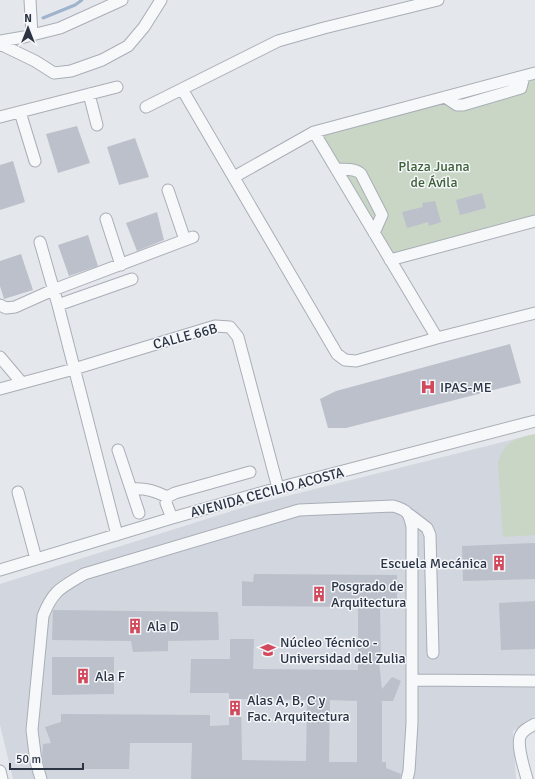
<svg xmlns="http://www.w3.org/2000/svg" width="535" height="779" font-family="Signika,sans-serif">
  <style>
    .built { fill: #d2d6de }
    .green { fill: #c9d6c5 }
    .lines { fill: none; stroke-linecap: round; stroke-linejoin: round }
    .stream { stroke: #9fb4cc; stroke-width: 3 }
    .building { fill: #bbc0ca; fill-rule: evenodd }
    .minor-casing { stroke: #a9aeb7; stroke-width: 13 }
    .minor { stroke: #f7f8fa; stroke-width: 11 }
    .labels { text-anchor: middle; stroke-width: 3; stroke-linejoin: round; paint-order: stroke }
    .park-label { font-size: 14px; fill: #3f6138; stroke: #f4f6f9 }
    .street-label { font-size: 14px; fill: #2b3445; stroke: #f4f6f9 }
    .poi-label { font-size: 14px; fill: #2b3445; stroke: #f4f6f9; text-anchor: start }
  </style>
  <rect width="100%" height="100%" fill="#e4e7ec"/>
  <path class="built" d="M 535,434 L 535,716 L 513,731 L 516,779 L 13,779 L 0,725 L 0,584 L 251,505 Z"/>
  <path class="green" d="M 535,75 L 535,219 L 391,258 L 317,133 Z
    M 535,434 L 535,535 L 503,537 L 498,463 C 503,442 516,438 535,434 Z"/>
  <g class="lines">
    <path class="stream" d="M 43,18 L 75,5 L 82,0"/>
  </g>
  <path class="building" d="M 77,126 L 90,163 L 58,173 L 46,134 Z
    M 135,138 L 149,177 L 119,185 L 107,147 Z
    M 13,161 L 25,202 L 0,210 L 0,165 Z
    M 482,193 L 486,208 L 460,215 L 456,200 Z
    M 435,201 L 441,222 L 429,226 L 428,222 L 407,228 L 402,212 L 423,207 L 422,203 Z
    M 157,212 L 164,240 L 137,251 L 126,223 Z
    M 88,235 L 98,266 L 69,276 L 58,245 Z
    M 21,254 L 33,290 L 4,299 L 0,286 L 0,261 Z
    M 510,344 L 521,383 L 346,428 L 328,428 L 320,399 L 336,391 Z
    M 535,543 L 535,579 L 463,581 L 462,546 Z
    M 254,574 L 397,575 L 397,607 L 380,607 L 381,662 L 379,662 L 382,689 L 392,677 L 401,681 L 393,701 L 382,701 L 382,762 L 386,762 L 386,768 L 401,774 L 400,779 L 191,779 L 192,743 L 130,743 L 129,769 L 45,769 L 42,758 L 43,744 L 51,743 L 45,727 L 61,722 L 61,714 L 210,715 L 210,726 L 229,725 L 229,693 L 190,693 L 191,659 L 230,659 L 230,639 L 254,639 L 253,669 L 358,670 L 358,607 L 242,606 L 242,581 L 253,582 ZM 241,699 L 307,700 L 306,761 L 242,760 ZM 330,700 L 357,701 L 357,762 L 329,762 Z
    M 535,601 L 535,649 L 501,650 L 499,603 Z
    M 53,610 L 218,612 L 219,640 L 168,641 L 168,651 L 133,652 L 131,641 L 52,640 Z
    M 52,657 L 114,657 L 114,694 L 52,695 Z"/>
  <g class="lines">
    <g class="minor-casing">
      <path id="minor" d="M 30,0 L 32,35
        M 0,41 L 24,37 L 60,28 L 122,0
        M 0,45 L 4,46 L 35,61 L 54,73 L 71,71 L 102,60 L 128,46 L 144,27 L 161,0
        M 182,89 L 337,354 L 345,360 L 356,361 L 437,338
        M 89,94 L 97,125
        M 445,97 L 457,105 L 463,105 L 521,88 L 524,76
        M 146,107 L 278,41 L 324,28 L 438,0
        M 20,112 L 35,161
        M 0,117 L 117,87
        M 314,132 L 437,338 L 535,313
        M 336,169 C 345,170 355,168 361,174 L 382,215 L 374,233
        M 234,177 L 314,132 L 535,73
        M 168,190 L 185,240
        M 106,219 L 121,265
        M 40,242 L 58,305 L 117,535
        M 390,260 L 535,221
        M 0,305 L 6,308 L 15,307 L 53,290 L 193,237
        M 58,305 L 132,279
        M 0,357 L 22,383
        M 0,389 L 74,369 L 215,326 L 230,327 L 238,337 L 278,488
        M 118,450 L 139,513
        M 132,489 C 146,488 155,491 167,497
        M 18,492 L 36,559
        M 410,515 L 427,528 L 430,535 L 433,653
        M 172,518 L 166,503 L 167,497 L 175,493 L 250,472
        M 0,570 L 172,518 L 278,488 L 535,421
        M 412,680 L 535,681
        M 0,771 L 2,779
        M 41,779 L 36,762 L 32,730 L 43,616 C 53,590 61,588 84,574 L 299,510 L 393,506 C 407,510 409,512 412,527 L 412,723 L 409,771 L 407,779
        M 527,779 C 524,768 517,747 520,737 C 522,730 530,727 535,724"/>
    </g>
    <use href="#minor" class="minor"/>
  </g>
  <defs>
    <g id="hospital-bare" transform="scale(1.2)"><path d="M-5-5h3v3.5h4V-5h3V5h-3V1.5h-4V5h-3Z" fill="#d1495b" stroke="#f4f6f9" stroke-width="2.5" paint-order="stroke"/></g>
    <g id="building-bare" transform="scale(1.2)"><path d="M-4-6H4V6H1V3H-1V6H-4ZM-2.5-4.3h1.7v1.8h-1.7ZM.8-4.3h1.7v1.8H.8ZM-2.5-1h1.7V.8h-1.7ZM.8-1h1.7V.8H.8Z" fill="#d1495b" stroke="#f4f6f9" stroke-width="2.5" paint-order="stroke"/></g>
    <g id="university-bare" transform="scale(1.2)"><path d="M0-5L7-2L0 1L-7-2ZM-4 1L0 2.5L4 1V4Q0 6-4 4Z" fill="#d1495b" stroke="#f4f6f9" stroke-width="2.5" paint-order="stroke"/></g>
  </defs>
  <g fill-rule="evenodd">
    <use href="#hospital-bare" x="428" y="387"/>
    <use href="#building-bare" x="499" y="563"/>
    <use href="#building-bare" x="319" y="594"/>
    <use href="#building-bare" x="135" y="626"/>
    <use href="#university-bare" x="268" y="650"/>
    <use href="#building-bare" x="83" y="676"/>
    <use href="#building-bare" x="235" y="708"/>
  </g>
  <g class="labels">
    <g class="park-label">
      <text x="434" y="171">Plaza Juana<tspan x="434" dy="16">de Ávila</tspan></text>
    </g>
    <g class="street-label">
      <text transform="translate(185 336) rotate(-15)" y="5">CALLE 66B</text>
      <text transform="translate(267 492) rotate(-15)" y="5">AVENIDA CECILIO ACOSTA</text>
    </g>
    <g class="poi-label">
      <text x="440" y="392">IPAS-ME</text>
      <text x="487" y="568" text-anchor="end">Escuela Mecánica</text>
      <text x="331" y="591">Posgrado de<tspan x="331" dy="16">Arquitectura</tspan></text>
      <text x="147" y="631">Ala D</text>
      <text x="280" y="647">Núcleo Técnico -<tspan x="280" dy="16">Universidad del Zulia</tspan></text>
      <text x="95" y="681">Ala F</text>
      <text x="247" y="705">Alas A, B, C y<tspan x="247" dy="16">Fac. Arquitectura</tspan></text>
    </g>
  </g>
  <g transform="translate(28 28)" stroke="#f4f6f9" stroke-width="3" paint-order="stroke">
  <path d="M0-3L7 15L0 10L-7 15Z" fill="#2b3445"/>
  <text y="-6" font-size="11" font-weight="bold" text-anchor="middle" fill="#2b3445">N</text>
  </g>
  <path d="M10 763v6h73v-6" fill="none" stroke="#2b3445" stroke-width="2"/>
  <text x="16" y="763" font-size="12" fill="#2b3445" stroke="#f4f6f9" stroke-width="3" paint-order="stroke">50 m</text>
</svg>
